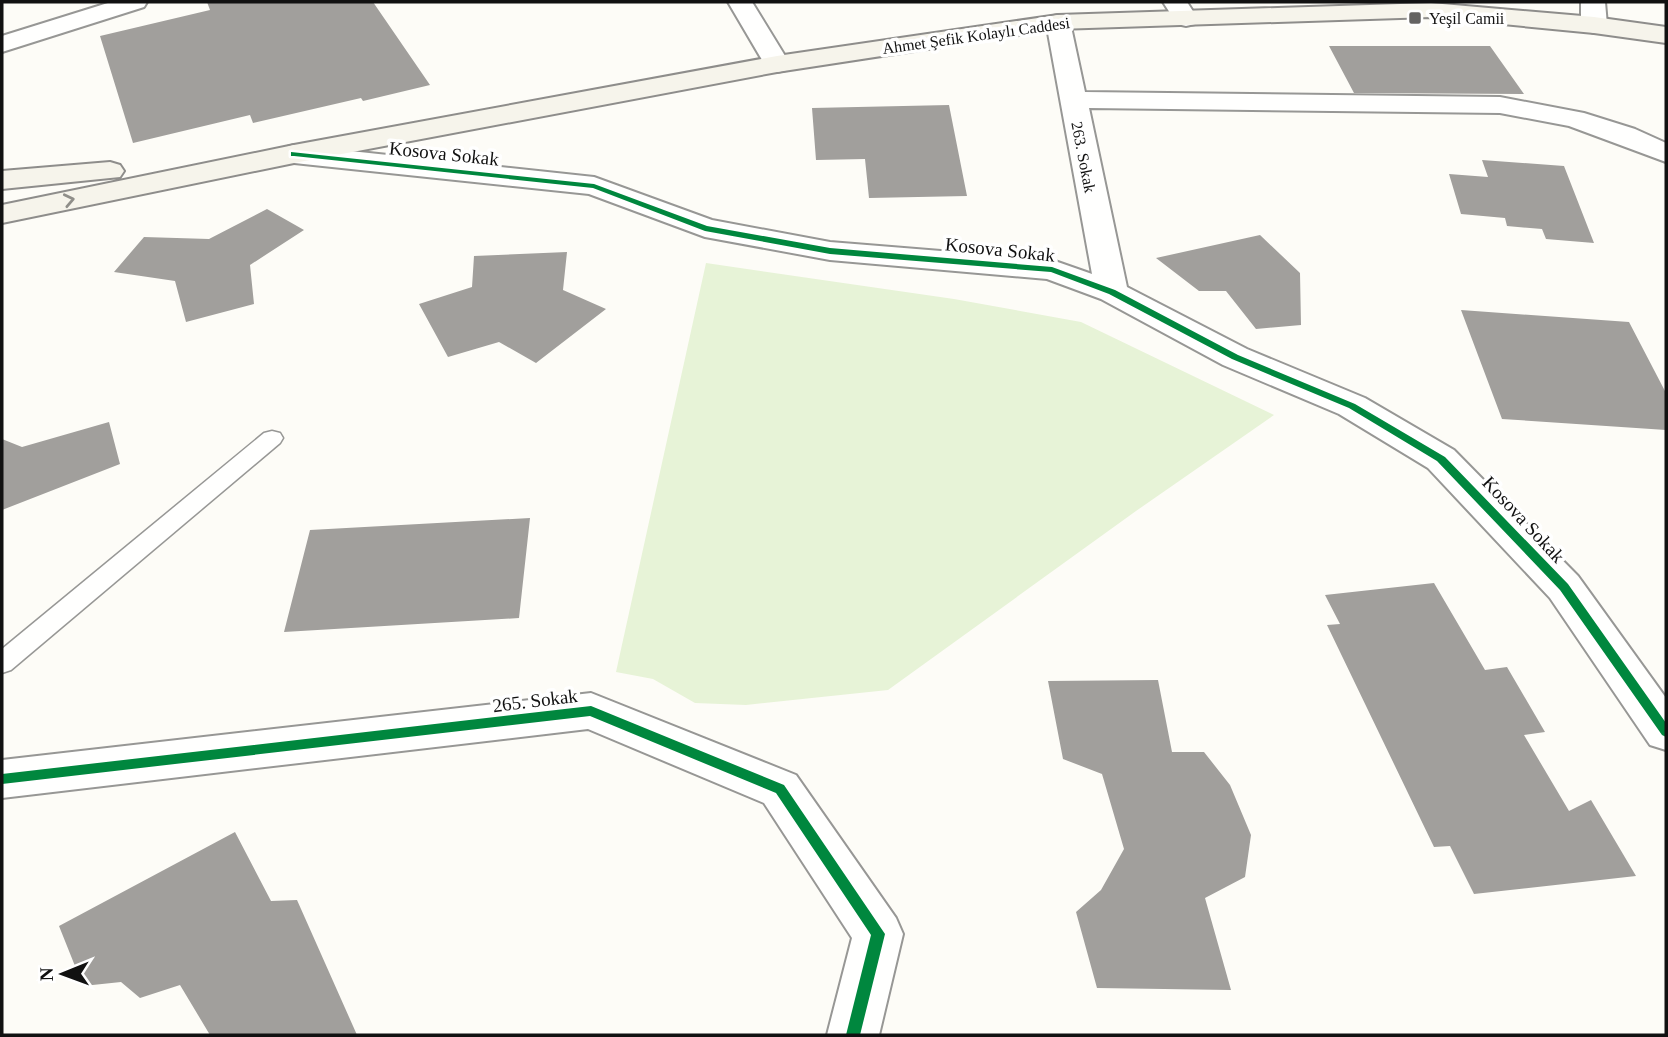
<svg xmlns="http://www.w3.org/2000/svg" width="1668" height="1037" font-family="Georgia,serif">
  <style>
    .green { fill: #e7f3d7 }
    .building { fill: #a19f9c }
    .lines { fill: none; stroke-linecap: round; stroke-linejoin: round }
    .service-casing { stroke: #979795; stroke-width: 3 }
    .minor-casing { stroke: #979795; stroke-width: 4 }
    .tertiary-casing { stroke: #979795; stroke-width: 4 }
    .secondary-casing { stroke: #8e8d8b; stroke-width: 4 }
    .service { fill: #fffffe; fill-rule: evenodd }
    .minor { fill: #fffffe; fill-rule: evenodd }
    .tertiary { fill: #fffffe; fill-rule: evenodd }
    .secondary { fill: #f6f4eb; fill-rule: evenodd }
    .cycleway-casing { stroke: #fff; stroke-width: 5 }
    .cycleway { fill: #00873e; fill-rule: evenodd }
    .oneway { stroke: #8f8e89 }
    .poi-dot { fill: #646362; stroke: #fff; stroke-width: 2.5 }
    .labels { text-anchor: middle; stroke-width: 7; stroke-linejoin: round; paint-order: stroke }
    .far-poi-label { font-size: 16px; fill: #111; stroke: #fff; text-anchor: start }
    .far-street-label { font-size: 16px; fill: #111; stroke: #fff }
    .street-label { font-size: 19px; fill: #111; stroke: #fff }
  </style>
  <rect width="100%" height="100%" fill="#fdfcf7"/>
  <path class="green" d="M 706,263 L 954,299 L 1081,322 L 1274,415 L 1136,511 L 888,690 L 746,705 L 695,703 L 653,679 L 616,672 Z"/>
  <path class="building" d="M 207,2 L 373,2 L 430,85 L 363,101 L 361,98 L 253,123 L 250,115 L 133,143 L 100,36 L 210,10 Z
    M 1329,46 L 1490,46 L 1524,94 L 1354,93 Z
    M 949,105 L 967,196 L 869,198 L 865,159 L 816,160 L 812,108 Z
    M 1482,160 L 1564,166 L 1594,243 L 1546,239 L 1542,229 L 1507,226 L 1505,218 L 1461,214 L 1449,174 L 1488,177 Z
    M 267,209 L 304,230 L 250,265 L 254,304 L 186,322 L 175,281 L 114,272 L 144,237 L 209,239 Z
    M 1260,235 L 1300,273 L 1301,325 L 1256,329 L 1226,291 L 1199,291 L 1156,258 Z
    M 567,252 L 563,290 L 606,309 L 536,363 L 499,342 L 448,357 L 419,304 L 472,287 L 474,256 Z
    M 1461,310 L 1629,322 L 1666,393 L 1666,430 L 1502,419 Z
    M 109,422 L 120,464 L 2,510 L 2,439 L 22,447 Z
    M 530,518 L 519,618 L 284,632 L 310,530 Z
    M 1434,583 L 1485,670 L 1507,667 L 1545,732 L 1524,735 L 1569,811 L 1591,800 L 1636,876 L 1474,894 L 1450,846 L 1434,847 L 1327,625 L 1340,624 L 1325,595 Z
    M 1158,680 L 1172,752 L 1204,752 L 1230,785 L 1251,835 L 1245,877 L 1205,898 L 1231,990 L 1097,988 L 1076,912 L 1101,890 L 1124,849 L 1102,774 L 1063,759 L 1048,681 Z
    M 235,832 L 271,901 L 297,900 L 357,1035 L 210,1035 L 180,985 L 140,998 L 121,982 L 83,986 L 59,926 Z"/>
  <g class="lines">
    <g class="service-casing">
      <path id="service" d="M 272,431 L 280,433 L 283,438 L 280,443 L 11,670 L 2,673 L 2,649 L 264,433 Z"/>
    </g>
    <g class="minor-casing">
      <path id="minor" d="M 1163,2 L 1187,2 L 1198,19 L 1195,24 L 1186,26 L 1177,24 Z
        M 1581,2 L 1605,2 L 1607,25 L 1603,30 L 1594,33 L 1585,30 L 1581,25 Z
        M 1058,15 L 1067,17 L 1070,22 L 1085,92 L 1500,97 L 1584,113 L 1635,129 L 1666,143 L 1666,162 L 1569,126 L 1500,113 L 1089,108 L 1127,287 L 1247,349 L 1365,398 L 1454,450 L 1578,576 L 1666,698 L 1666,750 L 1650,745 L 1550,598 L 1428,468 L 1339,414 L 1223,365 L 1101,299 L 1047,279 L 830,260 L 705,237 L 589,194 L 294,163 L 284,160 L 280,154 L 284,148 L 294,145 L 594,177 L 712,220 L 830,242 L 1052,260 L 1092,274 L 1046,22 L 1049,17 Z
        M 591,693 L 796,775 L 896,918 L 903,934 L 879,1035 L 827,1035 L 852,938 L 764,803 L 588,729 L 2,798 L 2,760 Z"/>
    </g>
    <g class="tertiary-casing">
      <path id="tertiary" d="M 111,2 L 147,2 L 144,7 L 2,52 L 2,36 Z
        M 728,2 L 752,2 L 790,64 L 786,70 L 777,72 L 768,70 Z"/>
    </g>
    <g class="secondary-casing">
      <path id="secondary" d="M 1431,3 L 1594,17 L 1666,27 L 1666,43 L 1594,33 L 1431,17 L 1058,29 L 777,72 L 294,163 L 2,223 L 2,205 L 294,145 L 777,56 L 1058,15 Z
        M 110,162 L 120,165 L 124,171 L 120,177 L 2,189 L 2,171 Z"/>
    </g>
    <use href="#service" class="service"/>
    <use href="#minor" class="minor"/>
    <use href="#tertiary" class="tertiary"/>
    <use href="#secondary" class="secondary"/>
    <g class="cycleway-casing">
      <path id="cycleway" d="M 291,152 L 594,184 L 707,226 L 830,248 L 1052,267 L 1115,290 L 1238,355 L 1355,404 L 1445,457 L 1568,584 L 1666,723 L 1666,737 L 1662,735 L 1560,590 L 1437,461 L 1349,408 L 1232,359 L 1109,294 L 1051,272 L 830,254 L 705,231 L 593,188 L 294,156 L 291,156 Z
        M 591,706 L 784,785 L 885,934 L 860,1035 L 846,1035 L 871,935 L 776,793 L 590,716 L 2,784 L 2,774 Z"/>
    </g>
    <use href="#cycleway" class="cycleway"/>
  </g>
  <defs><path id="oneway-chevron" d="M-2-3.5L2.5 0L-2 3.5" fill="none" stroke-width="1.6" stroke-linecap="round" stroke-linejoin="round" transform="scale(1.75)"/></defs>
  <use class="oneway" href="#oneway-chevron" transform="translate(69 200) rotate(-12)"/>
  <rect class="poi-dot" x="1408" y="11" width="14" height="14" rx="3.5"/>
  <g class="labels">
    <g class="far-poi-label">
      <text x="1429" y="24">Yeşil Camii</text>
    </g>
    <g class="far-street-label">
      <text transform="translate(976 35) rotate(-8)" y="6">Ahmet Şefik Kolaylı Caddesi</text>
      <text transform="translate(1084 157) rotate(79)" y="6">263. Sokak</text>
    </g>
    <g class="street-label">
      <text transform="translate(444 153) rotate(6)" y="7">Kosova Sokak</text>
      <text transform="translate(1000 249) rotate(6)" y="7">Kosova Sokak</text>
      <text transform="translate(1524 519) rotate(47)" y="7">Kosova Sokak</text>
      <text transform="translate(535 700) rotate(-7)" y="7">265. Sokak</text>
    </g>
  </g>
  <rect width="1668" height="1037" fill="none" stroke="#111111" stroke-width="7"/>
  <g transform="translate(63 974) rotate(269)" stroke="#ffffff" stroke-width="5" paint-order="stroke">
  <path d="M0-5L12 26L0 18L-12 26Z" fill="#111111"/>
  <text y="-10" font-size="19" font-weight="bold" text-anchor="middle" fill="#111111">N</text>
  </g>
</svg>
